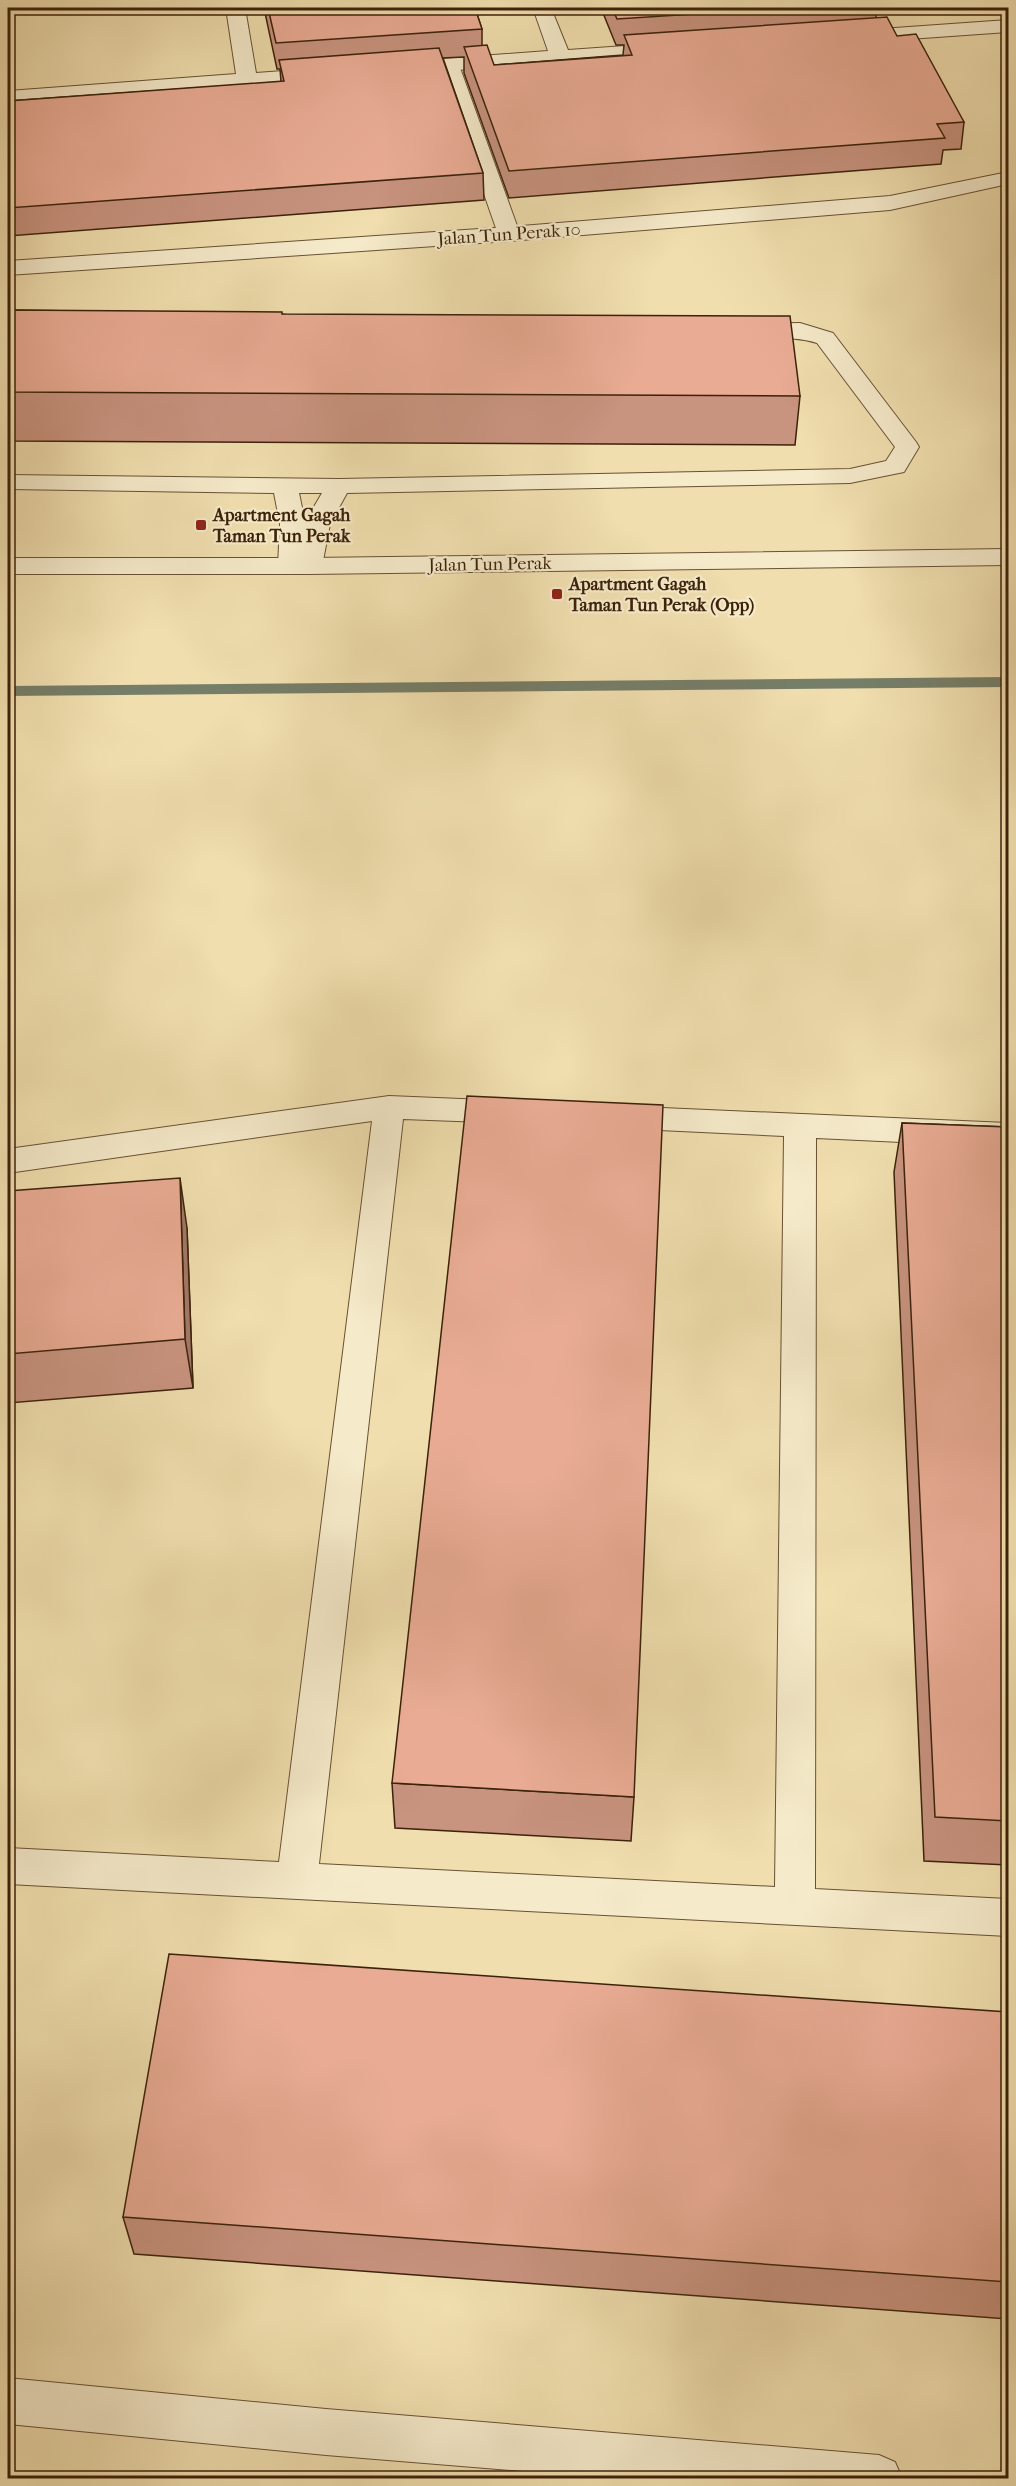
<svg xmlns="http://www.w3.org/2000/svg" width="1016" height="2486" font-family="'IM FELL French Canon',serif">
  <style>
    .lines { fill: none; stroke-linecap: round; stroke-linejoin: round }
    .stream { fill: #757e68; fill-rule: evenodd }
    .lane-casing { stroke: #695133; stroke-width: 2 }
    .street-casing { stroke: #695133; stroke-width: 2 }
    .lane { fill: #f5eaca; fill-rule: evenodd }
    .street { fill: #f5eaca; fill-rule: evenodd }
    .wall { fill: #c8937f; stroke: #3c220a; stroke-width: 1.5 }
    .shaded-wall { fill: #a37868; stroke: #3c220a; stroke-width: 1.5 }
    .building { fill: #e9ab94; stroke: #3c220a; stroke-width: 1.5 }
    .poi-dot { fill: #8f2418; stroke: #f5eaca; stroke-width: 2 }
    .labels { text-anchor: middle; stroke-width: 4.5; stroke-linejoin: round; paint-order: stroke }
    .far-street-label { font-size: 18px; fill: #3c220a; stroke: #f5eaca }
    .far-poi-label { font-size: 18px; font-weight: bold; fill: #3c220a; stroke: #f5eaca; text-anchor: start }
  </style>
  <rect width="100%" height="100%" fill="#f0deae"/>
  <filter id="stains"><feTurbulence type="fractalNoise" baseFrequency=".00333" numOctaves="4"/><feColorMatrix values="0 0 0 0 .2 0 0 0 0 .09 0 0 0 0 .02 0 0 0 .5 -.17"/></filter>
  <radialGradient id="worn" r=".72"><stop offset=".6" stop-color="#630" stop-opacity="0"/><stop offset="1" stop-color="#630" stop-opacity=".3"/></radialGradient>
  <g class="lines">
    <path class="stream" d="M 1008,677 L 1008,687 L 8,696 L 8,686 Z"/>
    <g class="lane-casing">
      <path id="lane" d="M 449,59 L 456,61 L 459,65 L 520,234 L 517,239 L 501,239 L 498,234 L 439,65 L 442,61 Z
        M 800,323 L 833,333 L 916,442 L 919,447 L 904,472 L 850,483 L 347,493 L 330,524 L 322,566 L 318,571 L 309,574 L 282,571 L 278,566 L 280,524 L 274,493 L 8,489 L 8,475 L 339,479 L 850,469 L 886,461 L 895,447 L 817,343 C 788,334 766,342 740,336 L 736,331 L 740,326 L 748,324 ZM 299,493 L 322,493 L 305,522 Z
        M 389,1096 L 509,1101 L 520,1104 L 525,1112 L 520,1120 L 509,1123 L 403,1119 L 319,1864 L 775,1887 L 784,1136 L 617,1128 L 606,1125 L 601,1117 L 606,1109 L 617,1106 L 1008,1123 L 1008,1147 L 816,1138 L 815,1889 L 1008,1899 L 1008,1936 L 8,1884 L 8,1848 L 279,1862 L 372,1121 L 8,1173 L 8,1149 Z
        M 8,2378 L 326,2409 L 879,2455 L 895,2462 L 902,2478 L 608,2478 L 326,2455 L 8,2424 Z"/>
    </g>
    <g class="street-casing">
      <path id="street" d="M 226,8 L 245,8 L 256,73 L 324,68 L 331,70 L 334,74 L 331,78 L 324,80 L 8,103 L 8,91 L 236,74 Z
        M 533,8 L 551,8 L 568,50 L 668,43 L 675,45 L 678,49 L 675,53 L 668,55 L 400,74 L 393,72 L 390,68 L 393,64 L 400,62 L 548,51 Z
        M 1008,20 L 1008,32 L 852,43 L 845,41 L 842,37 L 845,33 L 852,31 Z
        M 1008,172 L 1008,184 L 890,210 L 509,241 L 8,275 L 8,261 L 509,227 L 890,196 Z
        M 1008,549 L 1008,565 L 309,574 L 8,574 L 8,558 L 309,558 Z"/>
    </g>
    <use href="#lane" class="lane"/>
    <use href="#street" class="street"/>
  </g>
  <path class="wall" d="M 264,8 L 475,8 L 482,29 L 482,45 L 494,65 L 623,55 L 624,45 L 616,45 L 601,8 L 877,8 L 876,18 L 897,36 L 964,122 L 961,149 L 943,150 L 941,164 L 509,198 L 464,73 L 464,57 L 443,58 L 483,173 L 484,200 L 8,236 L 8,101 L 281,82 L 280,69 L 277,69 Z
    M 8,310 L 282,314 L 800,396 L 795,445 L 8,441 Z
    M 902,1123 L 1008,1127 L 1008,1865 L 924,1861 L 894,1172 Z
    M 8,1191 L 187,1228 L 193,1388 L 8,1403 Z
    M 392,1783 L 634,1797 L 631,1841 L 395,1828 Z
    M 1008,2012 L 1008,2319 L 134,2254 L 123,2217 Z"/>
  <path class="shaded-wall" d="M 180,1178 L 187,1228 L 193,1388 L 185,1339 Z"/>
  <path class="building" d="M 268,8 L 475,8 L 482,29 L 276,43 Z
    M 612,8 L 788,8 L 617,19 Z
    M 887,17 L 897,36 L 916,34 L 964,122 L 937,124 L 945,138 L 509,171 L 464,47 L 487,45 L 494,65 L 632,55 L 624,35 Z
    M 439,48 L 483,173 L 8,208 L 8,101 L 284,81 L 279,60 Z
    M 8,310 L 282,312 L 282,314 L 790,316 L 800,396 L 8,392 Z
    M 467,1096 L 663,1105 L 634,1797 L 392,1783 Z
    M 902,1123 L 1008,1127 L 1008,1821 L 935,1817 Z
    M 180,1178 L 185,1339 L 8,1354 L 8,1191 Z
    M 169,1954 L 1008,2012 L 1008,2282 L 123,2217 Z"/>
  <g class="poi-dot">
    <rect x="195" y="519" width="12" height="12" rx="3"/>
    <rect x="551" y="588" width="12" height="12" rx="3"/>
  </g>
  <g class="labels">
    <g class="far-street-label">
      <text transform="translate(509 234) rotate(-4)" y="6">Jalan Tun Perak 10</text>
      <text transform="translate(490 564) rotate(-1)" y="6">Jalan Tun Perak</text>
    </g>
    <g class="far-poi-label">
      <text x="213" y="521">Apartment Gagah<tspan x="213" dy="21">Taman Tun Perak</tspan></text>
      <text x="569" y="590">Apartment Gagah<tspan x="569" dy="21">Taman Tun Perak (Opp)</tspan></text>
    </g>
  </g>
  <rect width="1016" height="2486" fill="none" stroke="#f0deae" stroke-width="30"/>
  <rect x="9" y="9" width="998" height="2468" fill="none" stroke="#3c220a" stroke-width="3"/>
  <rect x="15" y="15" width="986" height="2456" fill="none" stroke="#3c220a" stroke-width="1.5"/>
  <rect width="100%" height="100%" filter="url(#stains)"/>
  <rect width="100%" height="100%" fill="url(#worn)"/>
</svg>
